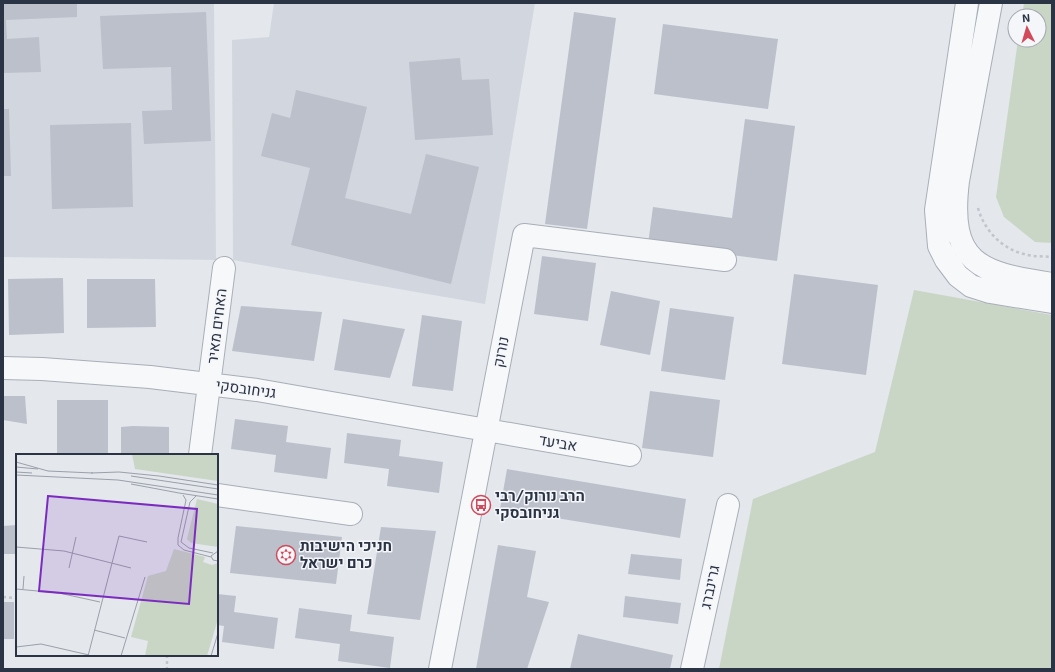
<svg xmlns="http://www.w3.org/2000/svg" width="1055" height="672" font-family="'Exo 2',Heebo,sans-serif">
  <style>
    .built { fill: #d2d6de }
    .green { fill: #c9d6c5 }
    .building { fill: #bbc0ca }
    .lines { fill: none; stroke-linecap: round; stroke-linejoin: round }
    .minor-casing { stroke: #a9aeb7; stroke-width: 24 }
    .path { stroke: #c2c5cb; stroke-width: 2.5; stroke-dasharray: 3 3; stroke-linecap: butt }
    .minor { stroke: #f7f8fa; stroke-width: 22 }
    .labels { text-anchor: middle; stroke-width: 3; stroke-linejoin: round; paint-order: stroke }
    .street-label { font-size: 15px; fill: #2b3445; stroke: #f4f6f9 }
    .poi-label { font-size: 15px; font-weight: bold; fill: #2b3445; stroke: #f4f6f9; text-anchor: start }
    .inset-road { fill: none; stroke: #9a9fa9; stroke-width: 1 }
    .view { fill: #7b2cbf; fill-opacity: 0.15; stroke: #7b2cbf; stroke-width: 2 }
    .inset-edge { fill: none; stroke: #2b3445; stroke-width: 2 }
  </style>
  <rect width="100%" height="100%" fill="#e4e7ec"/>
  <path class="built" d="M 3,3 L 214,3 L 216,260 L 3,257 Z
    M 274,3 L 535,3 L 485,304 L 233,260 L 232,40 L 269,37 Z"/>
  <path class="green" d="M 1024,3 L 1052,3 L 1052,243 L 1035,242 L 1004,217 L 996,197 L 1018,40 L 1039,40 L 1039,16 L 1022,16 Z
    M 914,290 L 1052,315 L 1052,669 L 719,669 L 753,499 L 875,452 Z"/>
  <path class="building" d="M 3,3 L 77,3 L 77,17 L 6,20 L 7,39 L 39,37 L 41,72 L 3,73 Z
    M 206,12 L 211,141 L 144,144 L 142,111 L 172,110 L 171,67 L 103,69 L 100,16 Z
    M 574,12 L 616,18 L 587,229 L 545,224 Z
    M 663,24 L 778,39 L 768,109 L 654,94 Z
    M 460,58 L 462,80 L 489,79 L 493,135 L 415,140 L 409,62 Z
    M 296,90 L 367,107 L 345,198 L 411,214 L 426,154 L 479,167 L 451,284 L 291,245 L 310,168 L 261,156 L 272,113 L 290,118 Z
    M 3,109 L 9,109 L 11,176 L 3,176 Z
    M 745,119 L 795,126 L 777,261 L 648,244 L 653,207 L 732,218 Z
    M 131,123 L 133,207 L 52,209 L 50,125 Z
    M 542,256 L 596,263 L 588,321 L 534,314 Z
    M 794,274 L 878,285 L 866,375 L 782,364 Z
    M 63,278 L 64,333 L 9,335 L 8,279 Z
    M 87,279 L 155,279 L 156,327 L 87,328 Z
    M 611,291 L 660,301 L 650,355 L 600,345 Z
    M 241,306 L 322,312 L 314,361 L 232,351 Z
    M 670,308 L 734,317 L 725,380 L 661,371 Z
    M 422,315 L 462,321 L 453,391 L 412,386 Z
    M 343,319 L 405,329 L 390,378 L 334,370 Z
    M 650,391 L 720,400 L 713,457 L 642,448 Z
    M 3,396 L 25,396 L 27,424 L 3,420 Z
    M 57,400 L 108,400 L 108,455 L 57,455 Z
    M 235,419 L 288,426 L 286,442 L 331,448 L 327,479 L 274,472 L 276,455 L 231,449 Z
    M 133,426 L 169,427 L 169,455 L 121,455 L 121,427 Z
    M 347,433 L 401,440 L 399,456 L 443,462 L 439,493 L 387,486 L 389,469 L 344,463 Z
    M 507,469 L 686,499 L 680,538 L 500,509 Z
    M 17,525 L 17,554 L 3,554 L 3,526 Z
    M 236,526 L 342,537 L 336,584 L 230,573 Z
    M 381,527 L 436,531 L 420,620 L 367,614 Z
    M 498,545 L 536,551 L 527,597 L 549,602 L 527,669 L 476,669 Z
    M 631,554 L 682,559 L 680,580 L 628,574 Z
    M 217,594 L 236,596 L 234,612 L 278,618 L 274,649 L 222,642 L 224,626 L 217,625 Z
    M 625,596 L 681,603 L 678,624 L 623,617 Z
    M 3,602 L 14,602 L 14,639 L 3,639 Z
    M 299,608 L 352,615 L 350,631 L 394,637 L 390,668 L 338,661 L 340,644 L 295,638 Z
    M 578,634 L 673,655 L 670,669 L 570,669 Z"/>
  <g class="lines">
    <g class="minor-casing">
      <path id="minor" d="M 967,3 L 936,210 L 939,246 L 946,260 L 958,276 L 971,286 L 990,292 L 1052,302
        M 991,3 L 958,181 C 948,263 978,273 1052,284
        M 3,368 L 42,369 L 150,377 L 257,390 L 630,455
        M 200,455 L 224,268
        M 217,495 L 351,514
        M 440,669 L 524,235 L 725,260
        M 692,669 L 728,505"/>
    </g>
    <path class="path" d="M 978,208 C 984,230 1002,249 1024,254 C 1033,257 1043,256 1052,257
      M 3,597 L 17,598
      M 167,655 L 167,669"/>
    <use href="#minor" class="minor"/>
  </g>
  <defs>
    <g id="bus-ring" transform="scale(1)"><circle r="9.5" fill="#f4f6f9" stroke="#d1495b" stroke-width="1.5"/><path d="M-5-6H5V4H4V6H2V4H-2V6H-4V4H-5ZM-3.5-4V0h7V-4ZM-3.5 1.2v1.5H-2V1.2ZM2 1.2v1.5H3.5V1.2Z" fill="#d1495b"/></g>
    <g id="synagogue-ring" transform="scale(1)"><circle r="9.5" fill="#f4f6f9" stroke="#d1495b" stroke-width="1.5"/><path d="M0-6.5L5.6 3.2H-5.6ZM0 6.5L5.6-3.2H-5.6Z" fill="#d1495b"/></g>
  </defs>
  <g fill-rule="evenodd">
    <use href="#bus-ring" x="481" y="505"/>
    <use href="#synagogue-ring" x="286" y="555"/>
  </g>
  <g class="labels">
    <g class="street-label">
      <text transform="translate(217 326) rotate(-83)" y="5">האחים מאיר</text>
      <text transform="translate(501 352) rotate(-79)" y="5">נורוק</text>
      <text transform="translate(246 389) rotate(8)" y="5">גניחובסקי</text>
      <text transform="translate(558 443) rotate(10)" y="5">אביעד</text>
      <text transform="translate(710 587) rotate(-78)" y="5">גרינברג</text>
    </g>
    <g class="poi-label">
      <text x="495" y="501">הרב נורוק/רבי<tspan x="495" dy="17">גניחובסקי</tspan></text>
      <text x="300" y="551">חניכי הישיבות<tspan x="300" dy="17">כרם ישראל</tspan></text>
    </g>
  </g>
  <g transform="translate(16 454)">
    <rect width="202" height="202" fill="#e4e7ec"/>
    <path d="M 116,0 L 202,0 L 202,27 L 119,15 ZM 181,45 L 202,50 L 202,93 L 175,89 L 171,85 ZM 158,95 L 189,103 L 187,108 L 196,111 L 202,109 L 202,165 L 191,202 L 129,202 L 132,187 L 115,183 L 132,122 L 150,117 Z" fill="#c9d6c5"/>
    <path class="inset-road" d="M 0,8 L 32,17 L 77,19M 0,13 L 22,15M 0,18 L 16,19M 75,19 L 103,18 L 143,22 L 202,31M 0,21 L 102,26 L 202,41M 115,22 L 202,35M 115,30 L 163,39M 163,39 L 202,45M 167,41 L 170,46 L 162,84 L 162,91 L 168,96 L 195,103M 180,42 L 174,48 L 165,88 L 173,94 L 197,99M 0,93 L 48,97 L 115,114M 202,97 L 195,102 L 197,106 L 202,107M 53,114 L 60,83M 0,135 L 43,139 L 84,148M 7,135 L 8,122M 78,176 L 109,184M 0,193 L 25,190 L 73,201M 72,202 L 103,82 L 131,88M 105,202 L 129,123M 195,202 L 202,179"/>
    <path class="view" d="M 32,42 L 181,55 L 173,150 L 23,137 Z"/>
    <rect width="202" height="202" class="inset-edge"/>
  </g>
  <rect width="1055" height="672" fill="none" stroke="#2b3445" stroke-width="8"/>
  <g transform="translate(1027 28) rotate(355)"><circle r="19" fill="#f4f6f9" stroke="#a4a8b1"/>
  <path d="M0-3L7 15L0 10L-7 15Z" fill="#d1495b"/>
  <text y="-6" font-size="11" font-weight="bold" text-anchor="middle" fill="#2b3445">N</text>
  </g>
</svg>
